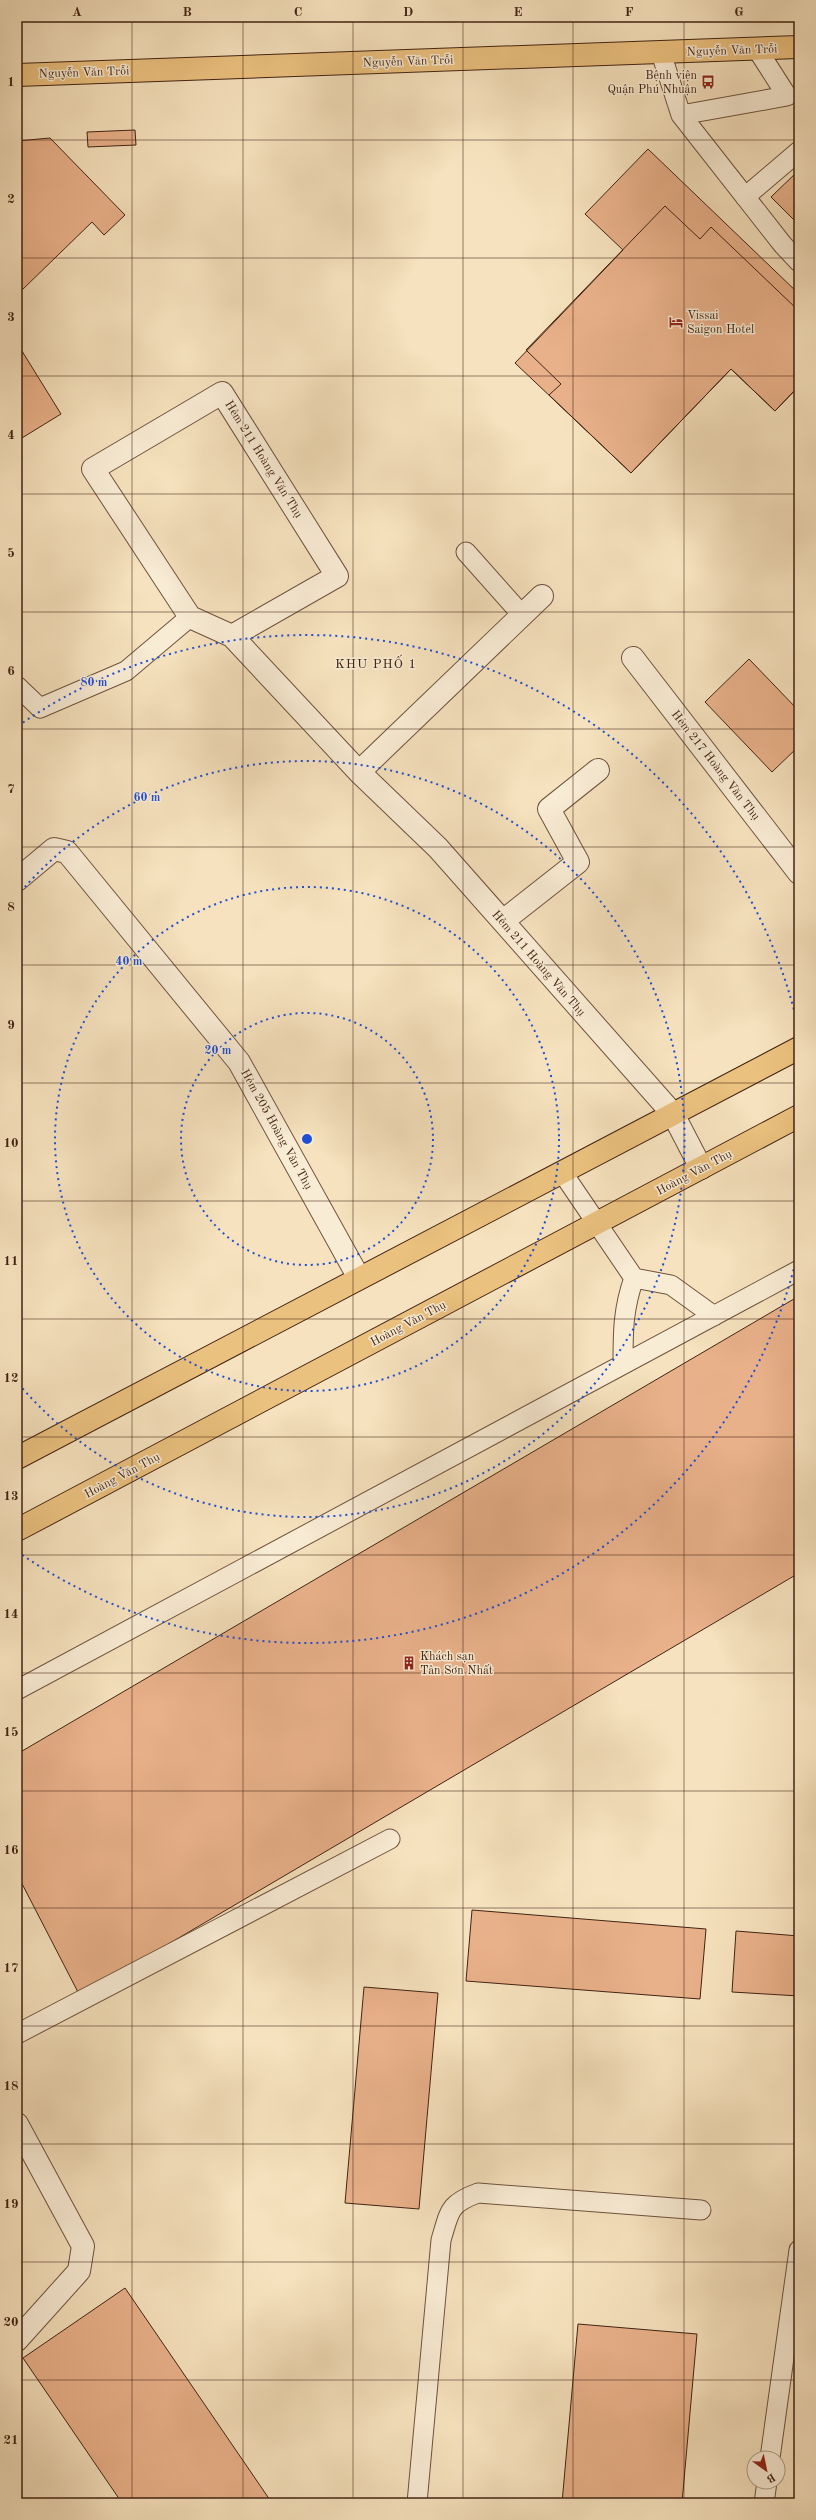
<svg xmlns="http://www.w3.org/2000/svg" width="816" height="2520" font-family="'Old Standard TT',serif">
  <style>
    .building { fill: #e9b18a; stroke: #422313 }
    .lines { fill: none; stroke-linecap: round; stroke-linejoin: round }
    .service-casing { stroke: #6f533e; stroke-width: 21 }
    .minor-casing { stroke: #6f533e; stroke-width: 24 }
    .primary-casing { stroke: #422313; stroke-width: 24 }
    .service { stroke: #f9ecd5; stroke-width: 19 }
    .minor { stroke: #f9ecd5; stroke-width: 22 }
    .primary { stroke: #ebc17f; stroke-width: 22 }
    .grid { fill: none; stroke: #422313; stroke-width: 1; stroke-opacity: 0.55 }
    .ring { fill: none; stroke: #1d4ed8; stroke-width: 2; stroke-dasharray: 2 4 }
    .labels { text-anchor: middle; stroke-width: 3; stroke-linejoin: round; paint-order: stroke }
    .street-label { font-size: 12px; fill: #422313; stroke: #f9ecd5 }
    .poi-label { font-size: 12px; fill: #422313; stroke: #f9ecd5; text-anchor: start }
    .neighbourhood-label { font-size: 13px; letter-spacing: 1px; fill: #422313; stroke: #f9ecd5 }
    .centre { fill: #1d4ed8; stroke: #f9ecd5; stroke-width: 2 }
    .ring-label { font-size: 12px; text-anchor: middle; font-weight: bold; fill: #1d4ed8; stroke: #f9ecd5; stroke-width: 3; stroke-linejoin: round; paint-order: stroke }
    .neatline { fill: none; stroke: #422313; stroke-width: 1.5 }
    .grid-label { font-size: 13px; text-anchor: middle; font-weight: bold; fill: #422313 }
  </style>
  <rect width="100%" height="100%" fill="#f6e2be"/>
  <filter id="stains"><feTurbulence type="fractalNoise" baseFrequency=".005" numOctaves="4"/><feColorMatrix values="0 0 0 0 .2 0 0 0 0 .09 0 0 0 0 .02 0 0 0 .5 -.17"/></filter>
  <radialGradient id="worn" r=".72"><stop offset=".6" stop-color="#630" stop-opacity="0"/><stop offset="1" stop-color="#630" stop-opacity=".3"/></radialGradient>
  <path class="building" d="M 135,130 L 136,145 L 88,147 L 87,132 Z
    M 50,138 L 125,215 L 104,235 L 92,222 L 21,291 L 17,285 L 17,141 Z
    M 648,149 L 799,294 L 799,386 L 775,411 L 731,369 L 631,473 L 515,363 L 623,250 L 585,214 Z
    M 799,170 L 799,225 L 771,197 Z
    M 665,206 L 700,239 L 711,227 L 799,311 L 799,386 L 775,411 L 731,369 L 631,473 L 549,395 L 561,384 L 526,350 Z
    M 17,343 L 61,414 L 17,441 Z
    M 749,659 L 799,711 L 799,746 L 772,772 L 705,702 Z
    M 799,1296 L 799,1573 L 80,1996 L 17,1874 L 17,1754 Z
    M 472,1910 L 706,1929 L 700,1999 L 466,1981 Z
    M 736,1931 L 799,1936 L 799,1996 L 732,1992 Z
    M 364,1987 L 438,1993 L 419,2209 L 345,2203 Z
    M 125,2288 L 272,2503 L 122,2503 L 23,2358 Z
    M 578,2324 L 697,2334 L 682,2503 L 562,2503 Z"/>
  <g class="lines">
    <g class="service-casing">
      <path id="service" d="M 661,53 L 681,115 L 783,245 L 799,262
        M 681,115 L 787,96 L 757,49
        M 745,197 L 799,151
        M 466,552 L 522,615
        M 17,686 L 40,708 L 126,671 L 190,617
        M 562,1172 L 634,1278 L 671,1285 L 714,1316
        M 623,1364 C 623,1332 623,1309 634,1278
        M 17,1690 L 799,1270
        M 17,2034 L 390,1839
        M 770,2458 L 799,2250
        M 417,2503 L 441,2240 C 450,2211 448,2204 478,2193 L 701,2210
        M 764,2503 L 767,2482"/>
    </g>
    <g class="minor-casing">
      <path id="minor" d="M 232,636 L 337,576 L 222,393 L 93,469 L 190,617 L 232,636 L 359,772 L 438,848 L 673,1114 L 701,1168
        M 633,658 L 799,873
        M 359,772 L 542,596
        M 17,880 L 54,849 L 67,852 L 239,1062 L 359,1278
        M 503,921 L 578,862 L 549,809 L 598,770
        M 17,2124 L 83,2246 L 79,2271 L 17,2340"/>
    </g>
    <g class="primary-casing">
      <path id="primary" d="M 17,75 L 799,47
        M 17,1458 L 799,1048
        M 17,1530 L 799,1116"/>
    </g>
    <use href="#service" class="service"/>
    <use href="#minor" class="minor"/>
    <use href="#primary" class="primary"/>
  </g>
  <path class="grid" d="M 132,17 L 132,2503M 243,17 L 243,2503M 353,17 L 353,2503M 463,17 L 463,2503M 573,17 L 573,2503M 684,17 L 684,2503M 17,140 L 799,140M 17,258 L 799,258M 17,376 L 799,376M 17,494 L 799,494M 17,612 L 799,612M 17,729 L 799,729M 17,847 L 799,847M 17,965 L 799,965M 17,1083 L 799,1083M 17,1201 L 799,1201M 17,1319 L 799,1319M 17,1437 L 799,1437M 17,1555 L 799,1555M 17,1673 L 799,1673M 17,1791 L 799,1791M 17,1908 L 799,1908M 17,2026 L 799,2026M 17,2144 L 799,2144M 17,2262 L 799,2262M 17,2380 L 799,2380"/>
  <g class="ring">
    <circle cx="307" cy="1139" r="126"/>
    <circle cx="307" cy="1139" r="252"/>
    <path d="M17 896A378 378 0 1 1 17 1382"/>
    <path d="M798 1252A504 504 0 0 1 18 1552M18 726A504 504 0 0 1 798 1026"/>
  </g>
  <defs>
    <g id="bus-bare" transform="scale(1.08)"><path d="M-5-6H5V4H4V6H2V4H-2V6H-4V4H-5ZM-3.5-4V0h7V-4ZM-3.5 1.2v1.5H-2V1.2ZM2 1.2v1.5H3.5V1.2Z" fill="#8f2418" stroke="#f9ecd5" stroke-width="2.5" paint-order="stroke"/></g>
    <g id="hotel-bare" transform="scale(1.08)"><path d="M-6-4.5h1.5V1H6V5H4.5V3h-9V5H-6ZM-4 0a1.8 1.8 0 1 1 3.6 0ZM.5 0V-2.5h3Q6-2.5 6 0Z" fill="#8f2418" stroke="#f9ecd5" stroke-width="2.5" paint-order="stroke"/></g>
    <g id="building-bare" transform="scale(1.08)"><path d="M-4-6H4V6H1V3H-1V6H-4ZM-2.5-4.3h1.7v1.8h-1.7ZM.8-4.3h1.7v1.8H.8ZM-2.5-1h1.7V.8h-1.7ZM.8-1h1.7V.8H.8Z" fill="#8f2418" stroke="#f9ecd5" stroke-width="2.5" paint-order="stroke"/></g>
  </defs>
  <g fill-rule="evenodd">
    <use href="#bus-bare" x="708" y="82"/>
    <use href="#hotel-bare" x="676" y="322"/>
    <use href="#building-bare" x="409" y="1663"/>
  </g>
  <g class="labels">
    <g class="street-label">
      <text transform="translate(732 50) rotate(-2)" y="4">Nguyễn Văn Trỗi</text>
      <text transform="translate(408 61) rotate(-2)" y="4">Nguyễn Văn Trỗi</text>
      <text transform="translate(84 72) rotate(-2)" y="4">Nguyễn Văn Trỗi</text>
      <text transform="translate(264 459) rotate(58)" y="4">Hẻm 211 Hoàng Văn Thụ</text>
      <text transform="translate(716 765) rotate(52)" y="4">Hẻm 217 Hoàng Văn Thụ</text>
      <text transform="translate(539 963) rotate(49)" y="4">Hẻm 211 Hoàng Văn Thụ</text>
      <text transform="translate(277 1129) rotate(61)" y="4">Hẻm 205 Hoàng Văn Thụ</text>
      <text transform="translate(694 1172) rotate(-28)" y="4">Hoàng Văn Thụ</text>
      <text transform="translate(408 1323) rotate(-28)" y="4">Hoàng Văn Thụ</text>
      <text transform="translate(122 1475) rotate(-28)" y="4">Hoàng Văn Thụ</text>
    </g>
    <g class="poi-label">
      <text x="697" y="79" text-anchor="end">Bệnh viện<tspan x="697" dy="14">Quận Phú Nhuận</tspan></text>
      <text x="687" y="319">Vissai<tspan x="687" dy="14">Saigon Hotel</tspan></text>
      <text x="420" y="1660">Khách sạn<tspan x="420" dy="14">Tân Sơn Nhất</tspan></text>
    </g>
    <g class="neighbourhood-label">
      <text x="376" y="668">KHU PHỐ 1</text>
    </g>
  </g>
  <circle cx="307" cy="1139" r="6" class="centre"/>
  <g class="ring-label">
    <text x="94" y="686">80 m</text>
    <text x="147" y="801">60 m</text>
    <text x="129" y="965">40 m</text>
    <text x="218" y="1054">20 m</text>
  </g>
  <rect width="816" height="2520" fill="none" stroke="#f6e2be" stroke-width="44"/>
  <g transform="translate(766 2470) rotate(147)"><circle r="19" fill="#f9ecd5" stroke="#b09c87"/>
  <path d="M0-3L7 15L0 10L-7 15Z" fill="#8f2418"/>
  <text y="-6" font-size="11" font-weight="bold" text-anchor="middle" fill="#422313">B</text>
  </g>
  <rect x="22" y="22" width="772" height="2476" class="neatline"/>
  <g class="grid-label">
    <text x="77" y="16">A</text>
    <text x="187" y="16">B</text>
    <text x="298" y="16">C</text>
    <text x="408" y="16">D</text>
    <text x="518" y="16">E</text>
    <text x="629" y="16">F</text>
    <text x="739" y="16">G</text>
    <text x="11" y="86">1</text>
    <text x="11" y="203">2</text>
    <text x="11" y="321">3</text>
    <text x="11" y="439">4</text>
    <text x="11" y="557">5</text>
    <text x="11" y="675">6</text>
    <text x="11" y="793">7</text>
    <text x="11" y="911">8</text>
    <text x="11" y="1029">9</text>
    <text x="11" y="1147">10</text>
    <text x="11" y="1265">11</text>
    <text x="11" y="1382">12</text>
    <text x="11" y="1500">13</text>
    <text x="11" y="1618">14</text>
    <text x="11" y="1736">15</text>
    <text x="11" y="1854">16</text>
    <text x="11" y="1972">17</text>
    <text x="11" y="2090">18</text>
    <text x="11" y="2208">19</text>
    <text x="11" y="2326">20</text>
    <text x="11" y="2444">21</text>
  </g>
  <rect width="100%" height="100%" filter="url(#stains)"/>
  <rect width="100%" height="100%" fill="url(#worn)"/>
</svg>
